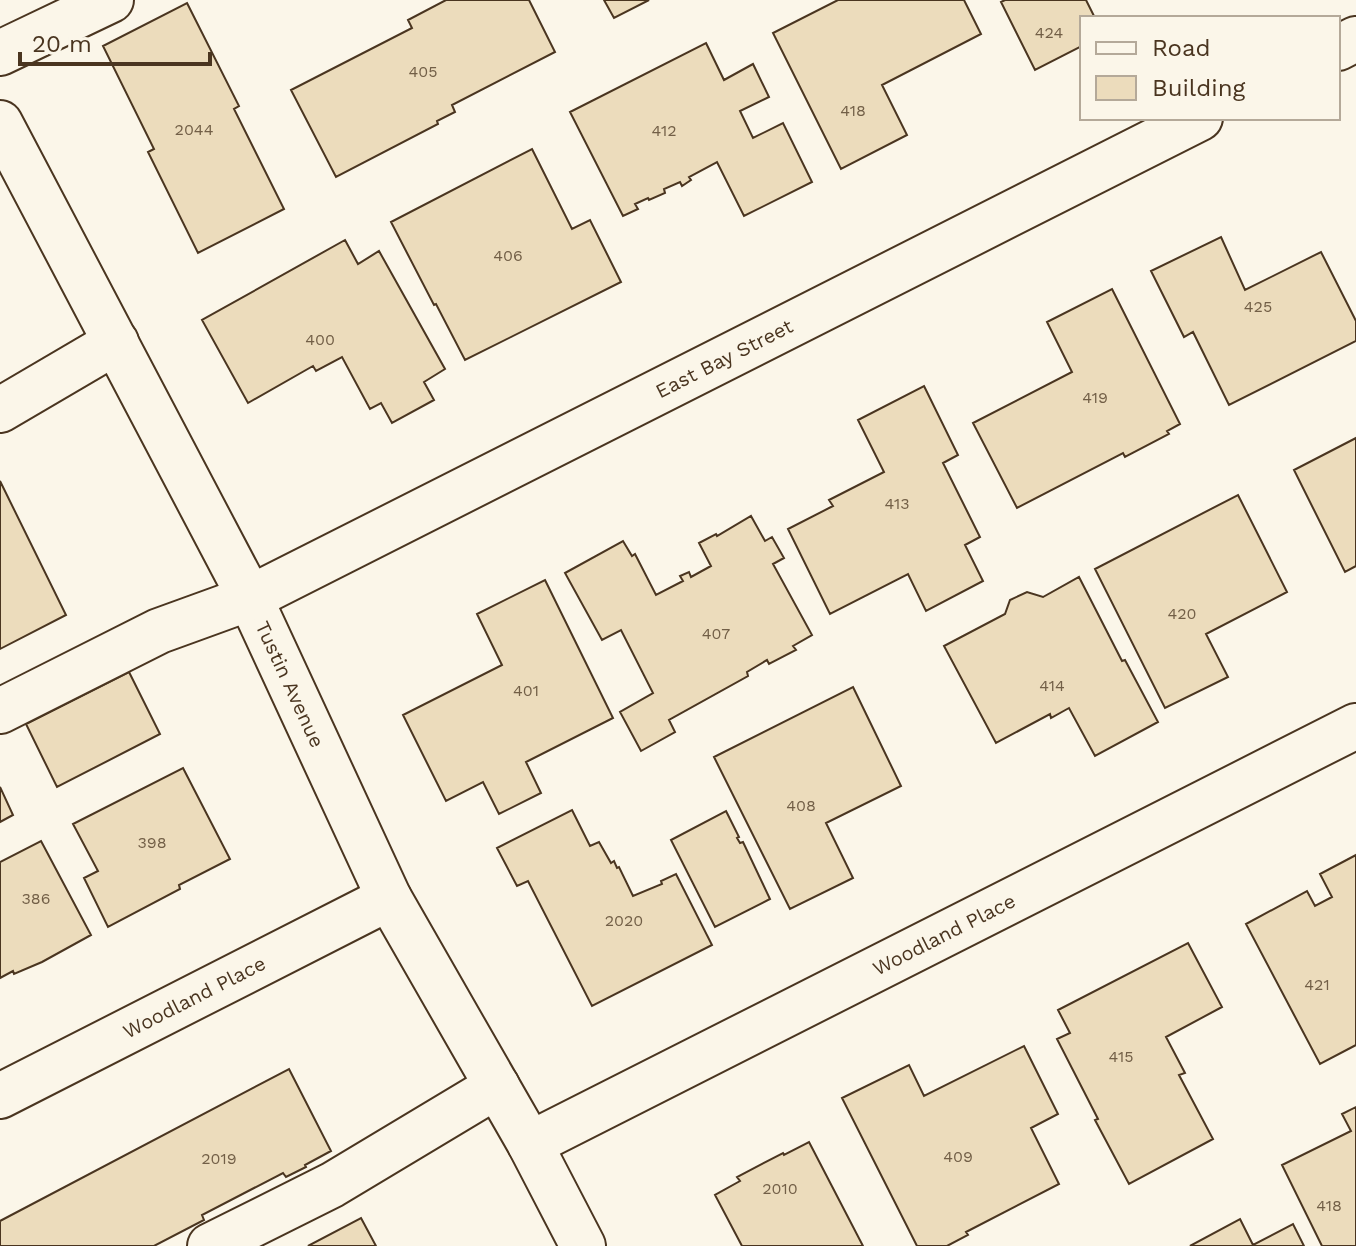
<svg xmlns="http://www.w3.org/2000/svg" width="1356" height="1246" font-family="'Work Sans',sans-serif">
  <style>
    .building { fill: #ecdcbc; stroke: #4a3520; stroke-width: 2 }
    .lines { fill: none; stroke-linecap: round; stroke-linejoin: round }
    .minor-casing { stroke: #4a3520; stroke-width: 48 }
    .minor { stroke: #fbf6e9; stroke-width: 44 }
    .labels { text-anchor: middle; stroke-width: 6; stroke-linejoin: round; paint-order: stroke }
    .number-label { font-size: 16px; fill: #725f47 }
    .street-label { font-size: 20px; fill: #4a3520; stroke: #fbf6e9 }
  </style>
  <rect width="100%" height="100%" fill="#fbf6e9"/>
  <path class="building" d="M 446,0 L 529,0 L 555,52 L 452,105 L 455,112 L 437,121 L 438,124 L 336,177 L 291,90 L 412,28 L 408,20 Z
    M 604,0 L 649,0 L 614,18 Z
    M 838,0 L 964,0 L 981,34 L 882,85 L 907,135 L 841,169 L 773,33 Z
    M 1005,0 L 1086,0 L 1095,18 L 1082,18 L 1082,46 L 1035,70 L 1001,2 Z
    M 187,3 L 239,106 L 234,109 L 284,209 L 198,253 L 148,152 L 154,149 L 103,46 Z
    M 706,43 L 724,80 L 753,64 L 769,97 L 740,111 L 753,138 L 783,123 L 812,182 L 744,216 L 717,162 L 689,177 L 691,180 L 682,186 L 680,182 L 664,189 L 665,193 L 649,200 L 648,198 L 635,204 L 638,209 L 623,216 L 570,112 Z
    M 532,149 L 572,229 L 590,220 L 621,282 L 465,360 L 436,304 L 434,305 L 391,222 Z
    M 1221,237 L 1245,290 L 1321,252 L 1356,321 L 1356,341 L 1229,405 L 1193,332 L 1184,337 L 1151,271 Z
    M 345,240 L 358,264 L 379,251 L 445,369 L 424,382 L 434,400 L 392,423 L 381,403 L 370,409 L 342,357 L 316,371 L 313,366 L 248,403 L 202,320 Z
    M 1112,289 L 1180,424 L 1167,431 L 1169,434 L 1125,457 L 1123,453 L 1017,508 L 973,423 L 1072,372 L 1047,322 Z
    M 924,386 L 958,455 L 943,463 L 980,537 L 965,545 L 983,581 L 926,611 L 908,574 L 830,614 L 788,529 L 833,506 L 829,500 L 884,472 L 858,420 Z
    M 1356,438 L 1356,566 L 1345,572 L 1294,470 Z
    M 0,481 L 66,615 L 0,649 Z
    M 1238,495 L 1287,592 L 1206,634 L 1228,677 L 1165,708 L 1095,569 Z
    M 751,516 L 765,541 L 772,537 L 784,558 L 773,564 L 812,635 L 793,646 L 796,650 L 769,664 L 767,660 L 747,672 L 748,676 L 669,720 L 675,732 L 641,751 L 620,712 L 653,693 L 621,630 L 602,640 L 565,573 L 623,541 L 632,556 L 635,554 L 656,595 L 683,581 L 680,576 L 689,572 L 691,577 L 711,566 L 699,543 L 716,534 L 717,536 Z
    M 1079,577 L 1122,661 L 1125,660 L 1158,722 L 1095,756 L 1069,708 L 1051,718 L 1050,714 L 996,743 L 944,646 L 1005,614 L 1010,600 L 1027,592 L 1043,597 Z
    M 545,580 L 613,718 L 526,762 L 541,793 L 499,814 L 483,782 L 446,801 L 403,715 L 502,665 L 477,614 Z
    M 129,672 L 160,734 L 57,787 L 26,724 Z
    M 853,687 L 901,786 L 826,823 L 853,878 L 790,909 L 714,757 Z
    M 183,768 L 230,859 L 179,885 L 180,889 L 108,927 L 84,878 L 98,871 L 73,824 Z
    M 0,787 L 13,815 L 0,822 Z
    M 572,810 L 590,846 L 599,842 L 611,863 L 614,861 L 617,868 L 619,867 L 633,896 L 662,884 L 661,881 L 676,874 L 712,945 L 592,1006 L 528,881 L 517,886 L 497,848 Z
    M 726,811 L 739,837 L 737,838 L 740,843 L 743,842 L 770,899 L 715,927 L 671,840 Z
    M 41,841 L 91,935 L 42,962 L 14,974 L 13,971 L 0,978 L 0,862 Z
    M 1356,855 L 1356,1045 L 1320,1064 L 1246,924 L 1307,891 L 1315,906 L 1332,897 L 1320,874 Z
    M 1188,943 L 1222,1007 L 1166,1037 L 1185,1073 L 1179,1075 L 1213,1139 L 1129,1184 L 1095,1120 L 1098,1119 L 1057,1039 L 1070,1033 L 1058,1010 Z
    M 1024,1046 L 1058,1114 L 1031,1128 L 1059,1184 L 966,1232 L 968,1235 L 947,1246 L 917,1246 L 842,1098 L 909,1065 L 924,1096 Z
    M 289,1069 L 331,1151 L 305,1165 L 306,1167 L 286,1177 L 283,1173 L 202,1215 L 204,1220 L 154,1246 L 0,1246 L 0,1221 Z
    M 1356,1107 L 1356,1246 L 1322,1246 L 1282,1165 L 1351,1131 L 1342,1114 Z
    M 809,1142 L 863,1246 L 742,1246 L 715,1195 L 740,1181 L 737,1177 L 783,1153 L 784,1155 Z
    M 361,1218 L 376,1246 L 308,1246 Z
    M 1240,1219 L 1253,1245 L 1293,1224 L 1304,1246 L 1190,1246 Z"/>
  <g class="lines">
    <g class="minor-casing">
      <g id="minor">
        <path d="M 1338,48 L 1356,39"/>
        <path d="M 0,53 L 111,0"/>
        <path id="s1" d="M 0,123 L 250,598 L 389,898 L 530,1144 L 583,1246"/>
        <path d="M 0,410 L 116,342"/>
        <path id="s2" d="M 0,711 L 159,631 L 250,598 L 1200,118"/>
        <path id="s3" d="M 0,1096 L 389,898"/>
        <path id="s4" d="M 530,1144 L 1356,726"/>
        <path d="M 210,1246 L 332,1185 L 497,1086"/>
      </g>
    </g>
    <use href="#minor" class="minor"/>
  </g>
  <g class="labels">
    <g class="number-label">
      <text x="1049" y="38">424</text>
      <text x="423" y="77">405</text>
      <text x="853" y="116">418</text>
      <text x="194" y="135">2044</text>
      <text x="664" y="136">412</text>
      <text x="508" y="261">406</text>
      <text x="1258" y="312">425</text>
      <text x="320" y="345">400</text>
      <text x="1095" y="403">419</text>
      <text x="897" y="509">413</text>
      <text x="1182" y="619">420</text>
      <text x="716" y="639">407</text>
      <text x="1052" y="691">414</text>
      <text x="526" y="696">401</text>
      <text x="801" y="811">408</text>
      <text x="152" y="848">398</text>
      <text x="36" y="904">386</text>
      <text x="624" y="926">2020</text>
      <text x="1317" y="990">421</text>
      <text x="1121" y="1062">415</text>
      <text x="958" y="1162">409</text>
      <text x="219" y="1164">2019</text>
      <text x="780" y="1194">2010</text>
      <text x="1329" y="1211">418</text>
    </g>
    <g class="street-label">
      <text dy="7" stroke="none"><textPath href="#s2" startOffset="806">East Bay Street</textPath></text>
      <text dy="7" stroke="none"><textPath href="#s1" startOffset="632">Tustin Avenue</textPath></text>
      <text dy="7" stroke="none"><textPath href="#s4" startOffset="464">Woodland Place</textPath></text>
      <text dy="7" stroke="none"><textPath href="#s3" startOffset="218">Woodland Place</textPath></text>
    </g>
  </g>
  <rect x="1080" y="16" width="260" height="104" fill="#fbf6e9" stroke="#b4a999" stroke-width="2"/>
  <rect x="1096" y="42" width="40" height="12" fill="#fbf6e9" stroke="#b4a999" stroke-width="2"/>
  <text x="1152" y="56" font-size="24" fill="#4a3520">Road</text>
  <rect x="1096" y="76" width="40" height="24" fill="#ecdcbc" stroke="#b4a999" stroke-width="2"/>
  <text x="1152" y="96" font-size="24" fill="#4a3520">Building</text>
  <path d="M20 52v12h190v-12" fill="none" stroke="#4a3520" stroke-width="4"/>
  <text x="32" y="52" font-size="24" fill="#4a3520" stroke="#fbf6e9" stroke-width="6" paint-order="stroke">20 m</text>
</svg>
